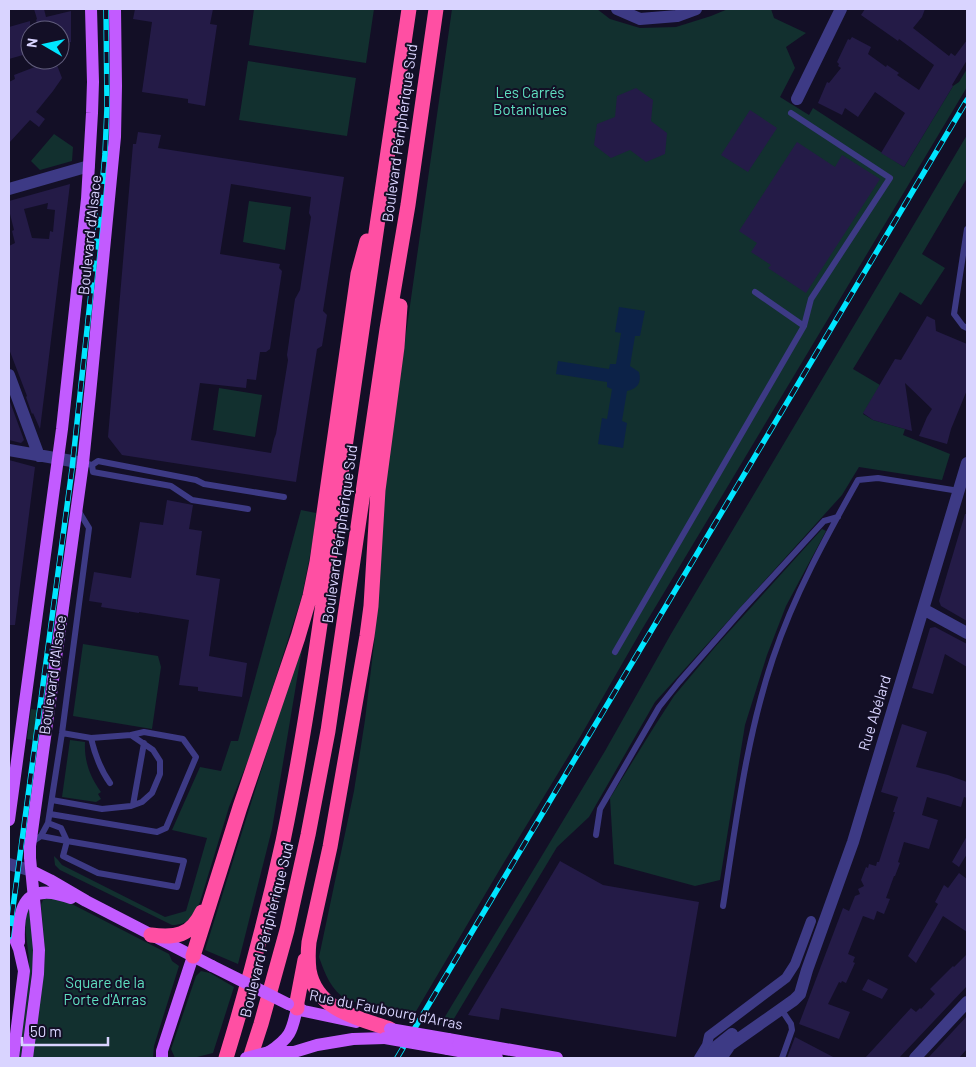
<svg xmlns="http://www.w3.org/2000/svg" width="976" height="1067" font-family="Barlow,sans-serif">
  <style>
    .green { fill: #12302f }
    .water { fill: #0c2248 }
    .building { fill: #241b47; fill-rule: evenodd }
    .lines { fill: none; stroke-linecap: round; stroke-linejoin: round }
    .service { stroke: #3d3a85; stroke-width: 6 }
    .pedestrian { stroke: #3d3a85; stroke-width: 10 }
    .minor { stroke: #3d3a85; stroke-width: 12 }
    .tertiary { stroke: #3d3a85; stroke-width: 12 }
    .primary { stroke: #c25bff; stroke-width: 12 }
    .motorway { stroke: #ff4fa3; stroke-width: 15 }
    .rail-casing { stroke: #00e5ff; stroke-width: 5.5 }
    .rail { stroke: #130f26; stroke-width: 4; stroke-dasharray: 11; stroke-linecap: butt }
    .primary-bridge { stroke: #c25bff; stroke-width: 12 }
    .labels { text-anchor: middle; stroke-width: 4; stroke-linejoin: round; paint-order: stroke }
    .park-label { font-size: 15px; fill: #5fe0c0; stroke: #130f26 }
    .street-label { font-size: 15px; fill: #d9d4ff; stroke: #130f26 }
  </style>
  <rect width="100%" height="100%" fill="#130f26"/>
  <path class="green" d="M 254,9 L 374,9 L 366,63 L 249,45 Z
    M 452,9 L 597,9 L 610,19 L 640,28 L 676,27 L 711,16 L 728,9 L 771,9 L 774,18 L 806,33 L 786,47 L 795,68 L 780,97 L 809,115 L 813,108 L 904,167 L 953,86 L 959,82 L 967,69 L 967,87 L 641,631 L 580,737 L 503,864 L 412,1018 L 347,1000 C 331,990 325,974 319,957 L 354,791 L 365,720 L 374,644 L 386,475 Z
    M 248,61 L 356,78 L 347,136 L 239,120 Z
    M 54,134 L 73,147 L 72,161 L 40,170 L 31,161 Z
    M 967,135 L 967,178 L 922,254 L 945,268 L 921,305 L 900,292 L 853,369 L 880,385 L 863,414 L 873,420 L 905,429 L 903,435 L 950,454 L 942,480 L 859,467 L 842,495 L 655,702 L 589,817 L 557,847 L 449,1027 L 440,1025 L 605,751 L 671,634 Z
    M 249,201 L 291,207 L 285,250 L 243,242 Z
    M 219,388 L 262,395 L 255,437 L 213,430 Z
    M 301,510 L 316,513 L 313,540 L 302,596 L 276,677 L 249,758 L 229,807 L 200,902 C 193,916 189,925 172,925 L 60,870 L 55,865 L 54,856 L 58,860 L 62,865 L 165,917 L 186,911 L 207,838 L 172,830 L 200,767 L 221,771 L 231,741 L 238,741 Z
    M 822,529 L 826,531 L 786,606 L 767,655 L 745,725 L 720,880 L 695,886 L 614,864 L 610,798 L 654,727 L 674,696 L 716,646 Z
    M 305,631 L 272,829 L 238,964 L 205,950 Z
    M 83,644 L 158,656 L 161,667 L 152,729 L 73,716 Z
    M 31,709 L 44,711 L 39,741 L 27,739 Z
    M 70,740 L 85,742 C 84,761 90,777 101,792 L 98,794 L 101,799 L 96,802 L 62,797 Z
    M 48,897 L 66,901 L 169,954 L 172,961 L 179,966 L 154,1046 L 153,1058 L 32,1058 L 44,971 L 45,951 L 41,905 L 43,900 Z
    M 29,909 L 33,932 L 33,964 L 21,1058 L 17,1057 L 29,969 C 30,950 23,931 26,912 Z
    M 201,971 L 210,973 L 234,987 L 213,1053 L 193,1058 L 175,1058 L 171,1049 L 196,976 Z"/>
  <path class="water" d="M 619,307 L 645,311 L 640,336 L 635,336 L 630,366 L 639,372 C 642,383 637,389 627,391 L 622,421 L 627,423 L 623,448 L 598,444 L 602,418 L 607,419 L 612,389 L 607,387 L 607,382 L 556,374 L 558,361 L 609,369 L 610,364 L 616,364 L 621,333 L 615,332 Z"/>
  <path class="building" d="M 34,9 L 44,9 L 46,17 L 71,11 L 71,42 L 60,45 L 60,30 L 40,30 L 36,20 L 37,19 Z
    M 135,9 L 213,9 L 210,24 L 217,25 L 216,32 L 205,106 L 188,103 L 188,99 L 142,92 L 152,22 L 133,19 Z
    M 865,9 L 925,9 L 922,17 L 913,28 L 949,56 L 951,53 L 955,56 L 967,40 L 967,60 L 952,85 L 953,86 L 904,167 L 881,153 L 905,113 L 875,92 L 858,117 L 845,108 L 842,115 L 818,103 L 827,82 L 829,83 L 841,68 L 838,66 L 839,64 L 837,62 L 848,39 L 850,40 L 852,37 L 871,47 L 868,54 L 886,67 L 887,65 L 899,73 L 897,75 L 919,90 L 934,65 L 899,39 L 898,41 L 861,15 Z
    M 30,21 L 30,53 L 9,59 L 9,27 Z
    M 53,60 L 55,60 L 62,78 L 53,91 L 36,112 L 45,119 L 39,127 L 30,120 L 9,143 L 9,82 L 15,79 L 14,75 Z
    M 636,88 L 653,100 L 651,121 L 667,133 L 665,154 L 646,162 L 630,150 L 611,158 L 594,145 L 597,124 L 615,117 L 617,96 Z
    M 750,110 L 777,128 L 748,172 L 721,155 Z
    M 138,132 L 161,135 L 158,148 L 344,177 L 323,311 L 327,315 L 322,346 L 317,349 L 296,482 L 122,455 L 108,437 L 133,144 L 136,144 ZM 231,184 L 311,197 L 309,213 L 311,217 L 300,290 L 295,299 L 287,355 L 288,360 L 276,434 L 274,439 L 271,453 L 191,440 L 200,383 L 246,388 L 247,379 L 256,380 L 260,352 L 266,352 L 270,349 L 282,271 L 279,268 L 280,264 L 220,254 Z
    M 797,142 L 835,167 L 842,155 L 880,179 L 806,293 L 768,268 L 771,265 L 751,252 L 757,243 L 739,231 Z
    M 70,184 L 46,381 L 40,429 L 33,413 L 32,414 L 26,397 L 27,396 L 9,349 L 9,246 L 15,243 L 12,231 L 14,230 L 9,210 L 9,201 ZM 48,203 L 47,209 L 55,210 L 53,232 L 50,231 L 49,239 L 32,238 L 24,209 Z
    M 927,316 L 935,320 L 936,331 L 967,344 L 967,390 L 951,429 L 947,444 L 919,436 L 927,417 L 932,409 L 905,383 L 912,431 L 873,420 L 863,413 L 895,359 L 901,360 Z
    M 9,399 L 24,440 L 21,443 L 9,440 Z
    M 9,460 L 35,467 L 15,625 L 9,625 L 9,553 L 10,542 L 9,542 Z
    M 167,500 L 193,505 L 189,529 L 202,531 L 196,575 L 220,579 L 209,656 L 247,663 L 242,697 L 198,691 L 198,687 L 179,685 L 189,620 L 139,612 L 139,613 L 101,607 L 102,603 L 89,601 L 94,572 L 131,578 L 140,522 L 163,525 Z
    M 965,514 L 967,514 L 967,621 L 941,606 L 939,601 Z
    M 935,627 L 967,644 L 967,667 L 945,654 L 933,694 L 912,688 L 930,628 Z
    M 902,724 L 927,732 L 916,767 L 948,775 L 967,782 L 967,798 L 964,797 L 961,807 L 927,797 L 922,815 L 938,820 L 929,849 L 904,842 L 898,862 L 900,863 L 895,876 L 894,876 L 886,898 L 890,899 L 884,914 L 877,911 L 874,920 L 863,916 L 848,954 L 855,957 L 853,962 L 855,963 L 846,983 L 842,981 L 841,983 L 839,982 L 828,1004 L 850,1012 L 839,1039 L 799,1024 L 843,908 L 849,911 L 855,896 L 860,894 L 858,889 L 864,886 L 861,880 L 866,867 L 868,868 L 869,864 L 876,866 L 877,862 L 879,862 L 895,812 L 893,812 L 898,797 L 881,792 Z
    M 967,836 L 967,854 L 959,867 L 952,862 Z
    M 560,861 L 603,885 L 699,902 L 676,1037 L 501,1008 L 499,1020 L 468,1015 Z
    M 959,873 L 967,879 L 967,932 L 943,916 L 916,963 L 908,956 L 938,904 L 935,902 L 944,885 L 948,888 Z
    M 967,954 L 967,986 L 899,1058 L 865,1058 L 911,1008 L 916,1012 L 920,1008 L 921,1009 L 935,994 L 930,989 L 953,966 L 954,967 Z
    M 868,979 L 888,989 L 882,999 L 862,990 Z
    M 967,1016 L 967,1049 L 959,1058 L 928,1058 Z
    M 795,1037 L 835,1058 L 787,1058 Z"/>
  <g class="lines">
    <path class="service" d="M 967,229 L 954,314 L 963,326 L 967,328
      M 755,292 L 804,326
      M 83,463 L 92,465 L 98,461 L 196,480 L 204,484 L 284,497
      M 92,465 L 93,472 L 171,486 L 192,500 L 248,509
      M 615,652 L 804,326 L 811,299 L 890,178 L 791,113
      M 91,738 C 95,755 100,769 110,783
      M 52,800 L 102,809 L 131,806 L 142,802 L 152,793 L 160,774 L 160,761 L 153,750 L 131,735 L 91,738 L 62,733
      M 133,805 L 144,743
      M 50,814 L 157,832 L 166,828 L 196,757 L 183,739 L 144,732 L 131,735
      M 596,835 L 600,809 L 659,707 L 679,682 L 743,609 L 824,521 L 838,517
      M 41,836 L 67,841 L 61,828 L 48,823
      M 67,841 L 184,861 L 177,887 L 98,873 L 63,856 Z
      M 32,842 L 41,836 L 48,823 L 62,733 L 89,528 L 78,510
      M 723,906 C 736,823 746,738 773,658 C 794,595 826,537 858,480 L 878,478 L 959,491
      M 781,1009 L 791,1024 L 792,1030 L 782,1058"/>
    <path class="pedestrian" d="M 699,1058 L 707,1045 L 709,1036 L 786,978 L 795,964 L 811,921"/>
    <path class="minor" d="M 617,9 L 640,19 L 677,16 L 696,9
      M 797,99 L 841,9
      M 9,189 L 89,166
      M 9,375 L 39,456
      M 9,450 L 83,463
      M 923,609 L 967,633
      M 710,1058 L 717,1046 L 732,1034
      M 721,1058 L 730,1045 L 794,1000 L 800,994 L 807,970 L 853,842 L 967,463
      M 915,1058 L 967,1002"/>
    <path class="tertiary" d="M 9,864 L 32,871"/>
    <path class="primary" d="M 9,820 L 62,429 L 87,199 L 92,113 L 93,82 L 91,9
      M 32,871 L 50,880 L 86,901 L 212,966
      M 9,925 L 19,949 L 24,971 L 13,1058
      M 19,942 C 18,918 20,889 52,893 C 59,894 65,896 71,898
      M 289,1004 L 304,1011 L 356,1022
      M 448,1039 L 557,1058
      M 448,1049 L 497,1058
      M 269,1052 L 294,1052 L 317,1045 L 353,1039 L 385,1038
      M 269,1052 C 290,1038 292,1032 297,1008
      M 27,1058 L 38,974 L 39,950 L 30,858 L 30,846 L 83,463 L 90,394 L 115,137 L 116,86 L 115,9
      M 162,1058 L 162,1051 L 193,956"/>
    <path class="motorway" d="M 151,935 C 175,938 191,936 202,912
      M 193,956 L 240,807 L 298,637 L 310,596 L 317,562 L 358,274 L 367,241
      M 297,1008 L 297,1002 L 305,960
      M 390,1029 C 358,1018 316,1010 309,970 C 308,961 308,951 309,942 L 330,847 L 367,636 L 371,606 L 378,490 L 397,347 L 400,306
      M 226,1058 C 248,986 267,914 283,841 C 308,720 324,597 341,475 C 363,320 386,164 409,9
      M 250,1058 L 261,1024 L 287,930 L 308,835 L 328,731 L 387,329 L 408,205 L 436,9"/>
    <g class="rail-casing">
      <path id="rail" d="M 9,937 L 72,469 L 100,209 L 105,154 L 107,107 L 106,9
        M 397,1058 L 967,100"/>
    </g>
    <use href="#rail" class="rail"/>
    <path class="primary-bridge" d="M 212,966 L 288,1004
      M 390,1029 L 448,1039
      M 385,1038 L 448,1049
      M 246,1058 L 269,1052"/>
  </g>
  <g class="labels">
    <g class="park-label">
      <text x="530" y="98">Les Carrés<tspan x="530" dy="17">Botaniques</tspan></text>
      <text x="105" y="988">Square de la<tspan x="105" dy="17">Porte d'Arras</tspan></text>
    </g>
    <g class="street-label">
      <text transform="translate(400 133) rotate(-82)" y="5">Boulevard Périphérique Sud</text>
      <text transform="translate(90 235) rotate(-84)" y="5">Boulevard d'Alsace</text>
      <text transform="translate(340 534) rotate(-82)" y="5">Boulevard Périphérique Sud</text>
      <text transform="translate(53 675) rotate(-82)" y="5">Boulevard d'Alsace</text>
      <text transform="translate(875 713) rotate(-73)" y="5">Rue Abélard</text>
      <text transform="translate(267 930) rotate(-76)" y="5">Boulevard Périphérique Sud</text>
      <text transform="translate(386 1010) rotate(11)" y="5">Rue du Faubourg d'Arras</text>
    </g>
  </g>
  <rect width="976" height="1067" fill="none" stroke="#d9d4ff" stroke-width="20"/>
  <g transform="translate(45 45) rotate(279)"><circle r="24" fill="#130f26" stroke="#625e7d"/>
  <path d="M0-4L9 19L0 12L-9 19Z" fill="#00e5ff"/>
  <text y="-8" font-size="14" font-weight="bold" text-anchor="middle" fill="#d9d4ff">N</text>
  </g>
  <path d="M22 1037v8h86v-8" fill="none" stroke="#d9d4ff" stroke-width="2.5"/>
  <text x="30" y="1037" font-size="15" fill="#d9d4ff" stroke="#130f26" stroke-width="4" paint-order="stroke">50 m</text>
</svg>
